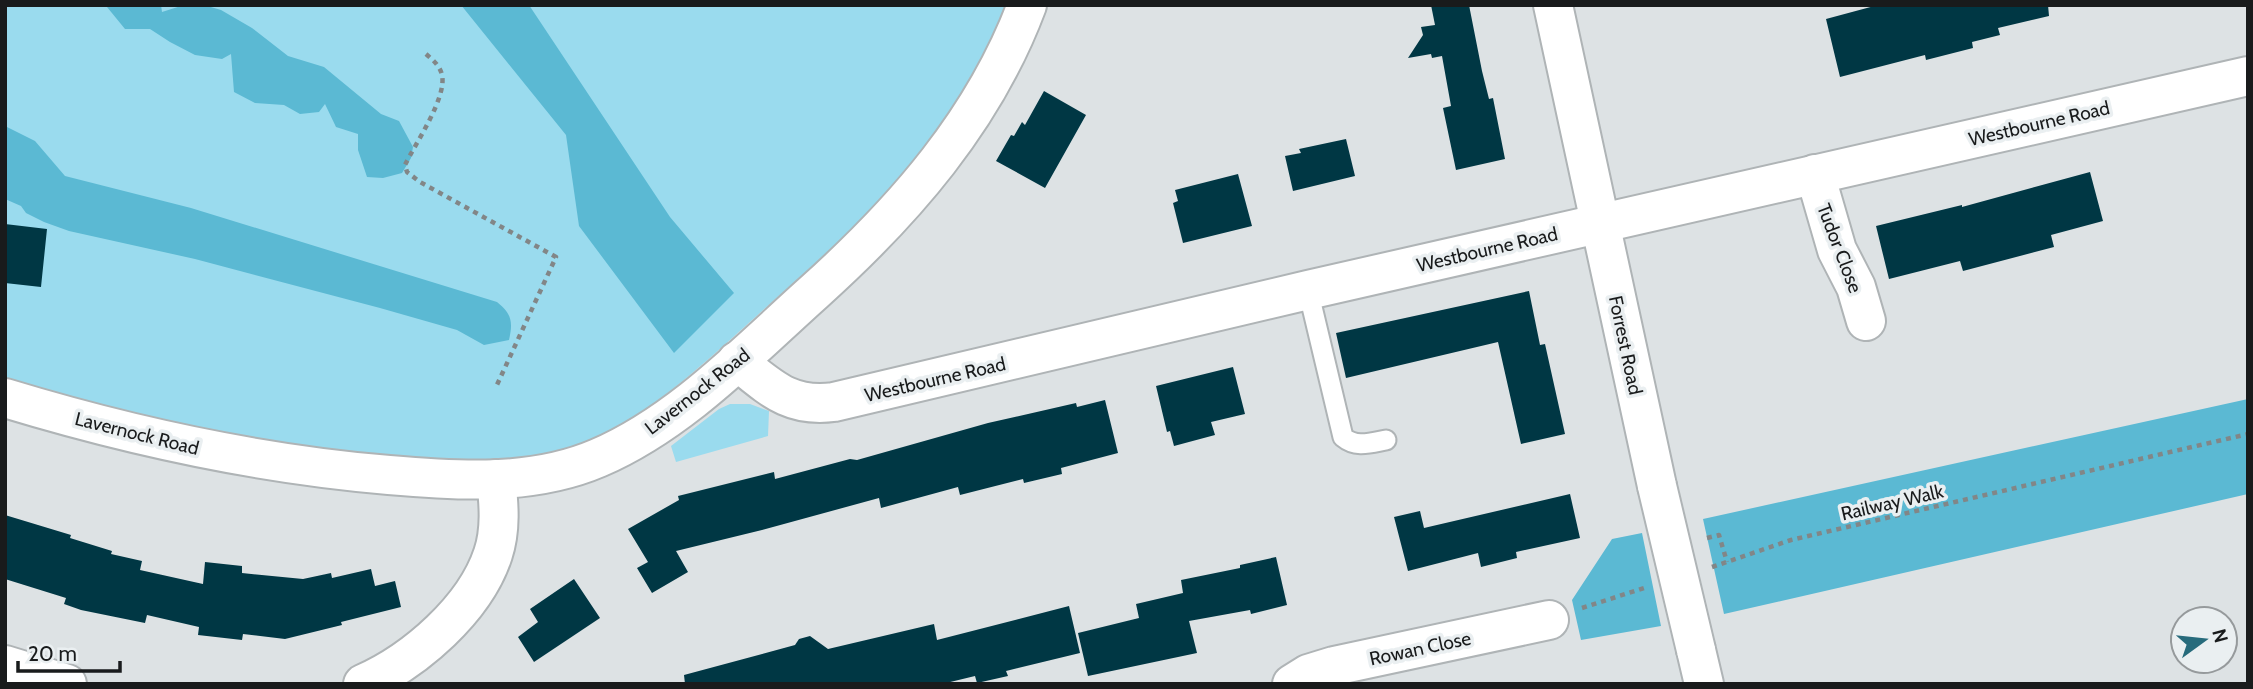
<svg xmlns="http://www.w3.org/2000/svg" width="2253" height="689" font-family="Cabin,sans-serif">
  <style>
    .green { fill: #9adbee }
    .forest { fill: #5bb9d3 }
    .building { fill: #003744 }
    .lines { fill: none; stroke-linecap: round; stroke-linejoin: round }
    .service-casing { stroke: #afb4b6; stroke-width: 23 }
    .minor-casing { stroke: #afb4b6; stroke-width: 42 }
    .tertiary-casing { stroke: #afb4b6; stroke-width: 42 }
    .secondary-casing { stroke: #afb4b6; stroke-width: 42 }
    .path { stroke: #828687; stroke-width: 4.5; stroke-dasharray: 5 5; stroke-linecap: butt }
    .service { stroke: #fff; stroke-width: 19 }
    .minor { stroke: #fff; stroke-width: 38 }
    .tertiary { stroke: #fff; stroke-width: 38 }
    .secondary { stroke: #fff; stroke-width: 38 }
    .minor-bridge-casing { stroke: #afb4b6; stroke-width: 42; stroke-linecap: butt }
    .minor-bridge { stroke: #fff; stroke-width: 38 }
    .labels { text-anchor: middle; stroke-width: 7; stroke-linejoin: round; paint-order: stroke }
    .street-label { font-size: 19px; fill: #191b1c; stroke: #eaeff1 }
  </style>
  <rect width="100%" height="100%" fill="#dde2e4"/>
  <path class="green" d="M 5,5 L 1006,5 C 994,37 979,69 960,98 C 916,167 851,232 790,286 C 736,333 677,393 616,428 C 543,471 442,463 361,454 C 317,449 272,444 229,436 C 153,421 79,399 5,379 Z
    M 730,404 L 750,404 L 769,411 L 768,436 L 676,462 L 671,446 L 719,409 Z"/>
  <path class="forest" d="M 102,5 L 161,5 L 162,12 L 184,5 L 204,5 L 221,10 L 252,28 L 288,56 L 324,67 L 381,114 L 399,121 L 413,147 L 411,158 L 402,173 L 383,178 L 367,177 L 358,150 L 358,134 L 336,127 L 325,104 L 319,112 L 300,114 L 284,105 L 255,103 L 234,92 L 231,54 L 222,59 L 195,55 L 170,42 L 150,29 L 125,29 L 107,7 Z
    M 461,5 L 529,5 L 670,217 L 734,293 L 674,353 L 579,226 L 566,135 Z
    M 5,126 L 35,141 L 65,176 L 191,208 L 497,302 C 512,314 513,322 509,340 L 484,345 L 457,330 L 380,308 L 195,259 L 69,231 L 44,222 L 26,213 L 21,206 L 5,199 Z
    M 2248,399 L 2248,494 L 1724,614 L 1703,519 Z
    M 1642,533 L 1661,626 L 1581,640 L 1572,600 L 1612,539 Z"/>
  <path class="building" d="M 1431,5 L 1469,5 L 1482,71 L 1489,99 L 1493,98 L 1505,159 L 1456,170 L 1443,108 L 1451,106 L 1442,56 L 1432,58 L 1431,54 L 1408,58 L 1423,35 L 1421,27 L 1435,25 Z
    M 1878,5 L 2048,5 L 2049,16 L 1998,28 L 2000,35 L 1972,42 L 1973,48 L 1926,60 L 1925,55 L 1840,77 L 1826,19 Z
    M 1044,91 L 1086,115 L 1045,188 L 996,161 L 1011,135 L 1014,136 L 1022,122 L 1025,125 Z
    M 1346,139 L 1355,176 L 1293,191 L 1285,156 L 1301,153 L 1299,149 Z
    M 2090,172 L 2103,221 L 2051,235 L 2054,247 L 1963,271 L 1960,261 L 1889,279 L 1876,226 L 1962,205 L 1962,207 Z
    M 1238,174 L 1252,226 L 1183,243 L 1173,203 L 1178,201 L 1175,190 Z
    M 5,224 L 47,229 L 41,287 L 5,283 Z
    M 1529,291 L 1540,345 L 1545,344 L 1565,434 L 1521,444 L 1498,342 L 1346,378 L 1336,333 Z
    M 1233,367 L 1245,414 L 1211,422 L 1215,435 L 1174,446 L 1170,431 L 1167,432 L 1156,386 Z
    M 1105,400 L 1118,453 L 1061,468 L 1062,474 L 1024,483 L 1023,479 L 960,495 L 958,487 L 881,508 L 879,498 L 762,530 L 676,551 L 688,572 L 652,593 L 637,568 L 648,562 L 628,529 L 679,500 L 678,496 L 774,472 L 775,479 L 850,459 L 857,460 L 988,423 L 1076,403 L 1077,407 Z
    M 1570,494 L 1580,538 L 1516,552 L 1517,558 L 1481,567 L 1478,553 L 1408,571 L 1394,517 L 1420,511 L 1424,528 Z
    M 5,515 L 71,535 L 70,538 L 112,551 L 111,554 L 142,561 L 140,570 L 203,584 L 205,562 L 242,566 L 242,573 L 303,579 L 331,573 L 332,578 L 371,569 L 375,586 L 395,581 L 401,607 L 341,622 L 342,625 L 285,639 L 243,634 L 242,640 L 198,635 L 199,627 L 147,615 L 145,623 L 81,610 L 64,604 L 66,598 L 5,579 Z
    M 1276,557 L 1287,605 L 1251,614 L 1250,610 L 1189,621 L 1197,653 L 1088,676 L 1078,633 L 1139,618 L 1136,604 L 1183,593 L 1181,580 L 1240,568 L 1240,565 Z
    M 574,579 L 600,618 L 534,662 L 518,637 L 538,622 L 530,609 Z
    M 1069,606 L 1080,653 L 1006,671 L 1008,676 L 977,683 L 975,676 L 942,684 L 685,684 L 684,675 L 795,645 L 799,639 L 810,636 L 828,649 L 934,624 L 937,640 Z"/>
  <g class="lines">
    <g class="service-casing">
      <path id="service" d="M 1308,290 L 1343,437 C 1356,448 1370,443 1386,440"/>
    </g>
    <g class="minor-casing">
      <path id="minor" d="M 1553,5 L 1657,486
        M 1815,174 L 1837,250 L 1856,287 L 1866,321
        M 1696,650 L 1704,684
        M 5,665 L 67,684
        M 363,684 C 415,661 475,609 493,554 C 501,530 499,504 496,479
        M 1292,684 L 1308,674 L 1334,666 L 1549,620"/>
    </g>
    <g class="tertiary-casing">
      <path id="tertiary" d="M 737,361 C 770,387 789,408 834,402 L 1308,290 L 2248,76"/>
    </g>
    <g class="secondary-casing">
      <path id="secondary" d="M 5,398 C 130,436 258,464 389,475 C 458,481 533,486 598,458 C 680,423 748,351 814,292 C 904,211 984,120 1027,5"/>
    </g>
    <path class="path" d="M 426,54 C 433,60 440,66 442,75 C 447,98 415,144 405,165 L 407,172 L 420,182 L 556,257 L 496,387
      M 1707,538 L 1719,535 L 1727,562
      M 1712,567 L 1791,540 L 2248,434
      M 1582,608 L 1644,588"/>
    <use href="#service" class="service"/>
    <use href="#minor" class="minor"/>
    <use href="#tertiary" class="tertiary"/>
    <use href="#secondary" class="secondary"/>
    <g class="minor-bridge-casing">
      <path id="minor-bridge" d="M 1657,486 L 1696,650"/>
    </g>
    <use href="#minor-bridge" class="minor-bridge"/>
  </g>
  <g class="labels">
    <g class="street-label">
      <text transform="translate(2039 123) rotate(-13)" y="7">Westbourne Road</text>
      <text transform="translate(1840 248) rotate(69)" y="7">Tudor Close</text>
      <text transform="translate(1487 249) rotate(-13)" y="7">Westbourne Road</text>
      <text transform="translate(1626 345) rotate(78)" y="7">Forrest Road</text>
      <text transform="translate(935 379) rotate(-13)" y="7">Westbourne Road</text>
      <text transform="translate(697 391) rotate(-38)" y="7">Lavernock Road</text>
      <text transform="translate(137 433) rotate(14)" y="7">Lavernock Road</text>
      <text transform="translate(1892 502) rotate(-13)" y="7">Railway Walk</text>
      <text transform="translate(1420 648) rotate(-12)" y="7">Rowan Close</text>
    </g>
  </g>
  <rect width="2253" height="689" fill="none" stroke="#191b1c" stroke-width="14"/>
  <g transform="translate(2204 640) rotate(75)"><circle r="33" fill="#eaeff1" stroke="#969a9c" stroke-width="2"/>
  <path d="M0-5L12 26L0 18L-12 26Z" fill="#276b7c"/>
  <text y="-10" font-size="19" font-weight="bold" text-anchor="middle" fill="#191b1c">N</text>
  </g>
  <path d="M18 661v10h102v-10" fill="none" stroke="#191b1c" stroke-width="3.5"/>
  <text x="28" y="661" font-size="21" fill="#191b1c" stroke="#eaeff1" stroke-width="5" paint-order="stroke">20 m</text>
</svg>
